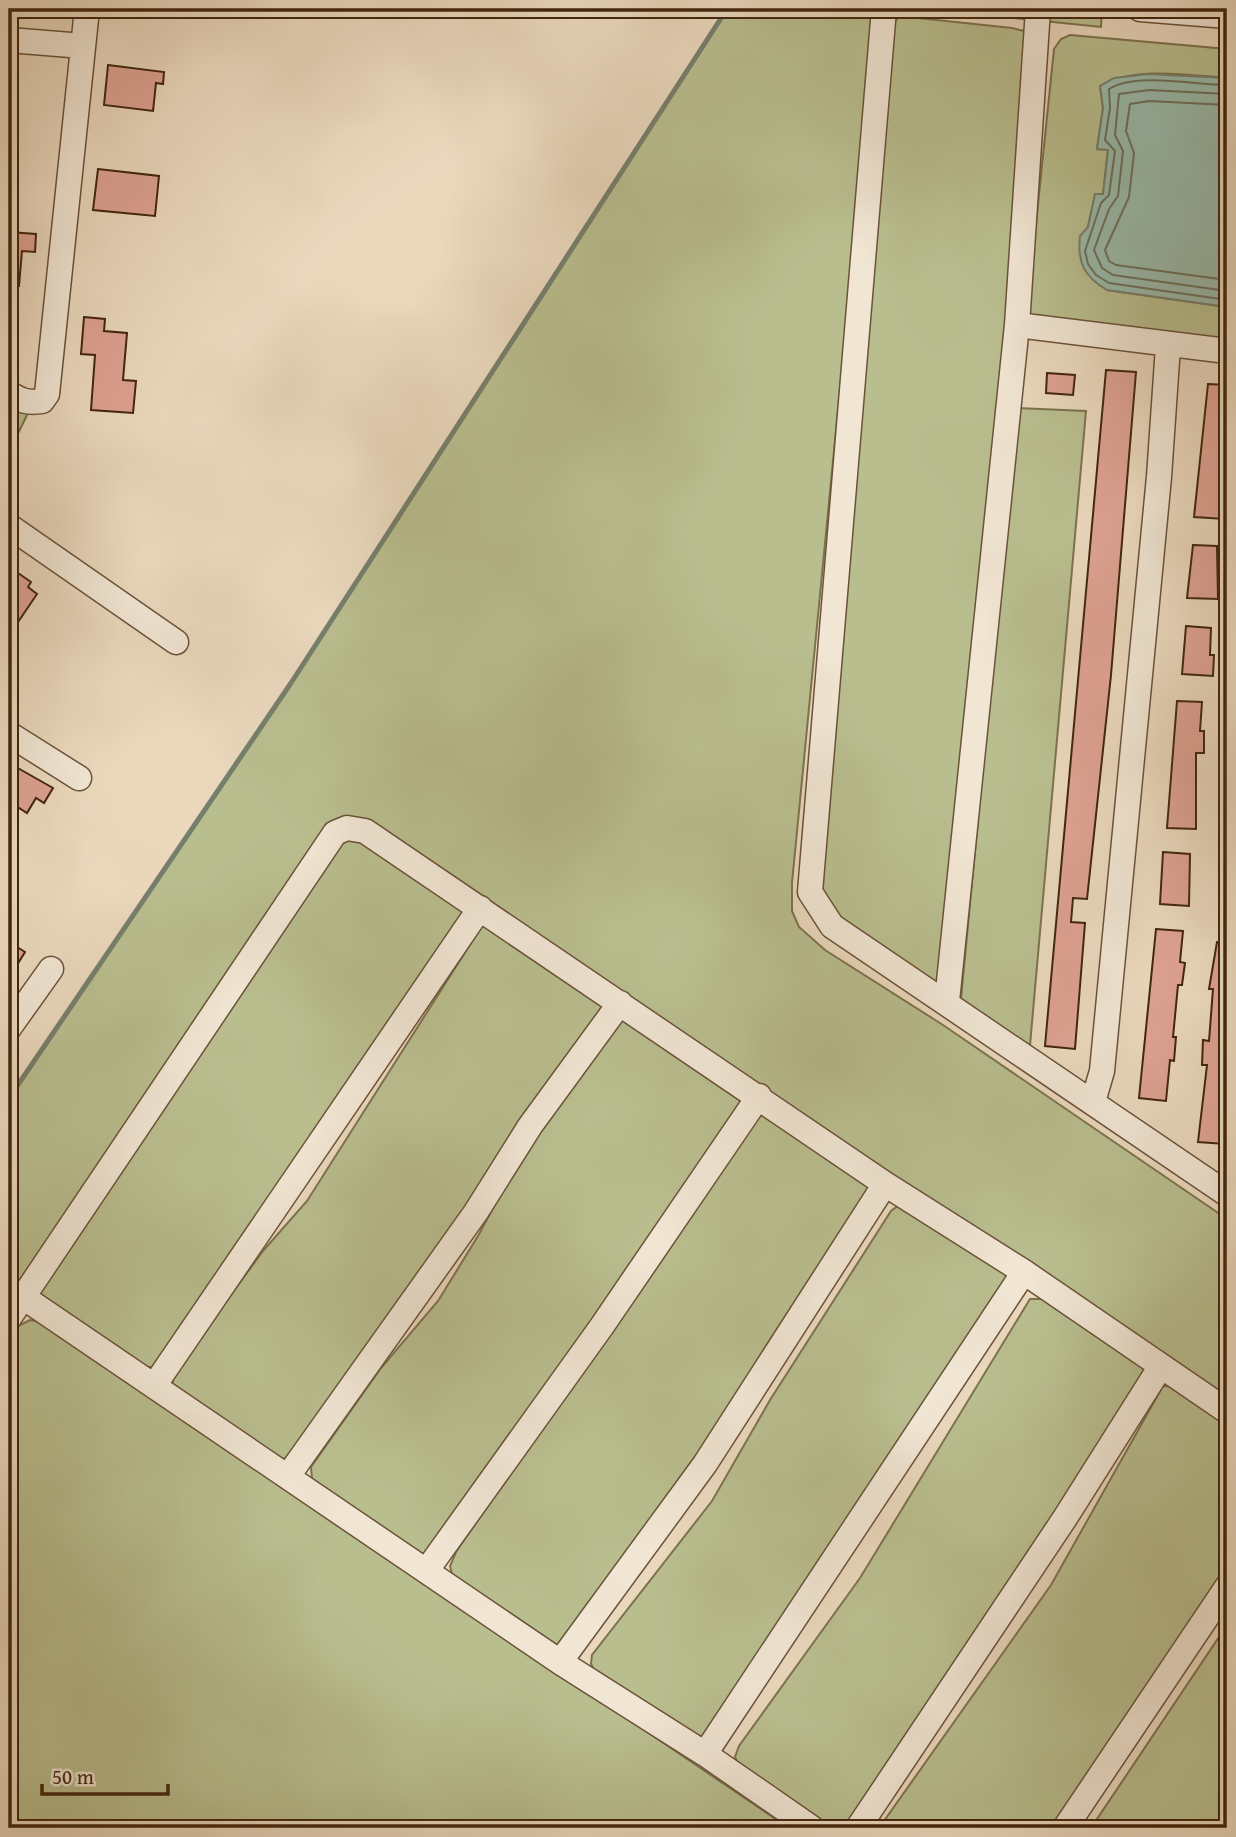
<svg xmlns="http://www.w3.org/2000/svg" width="1236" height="1837" font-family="'Gentium Book Plus',serif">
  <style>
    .green { fill: #b9be8f; stroke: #7d724e; stroke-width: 2 }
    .water { fill: #99bbac; stroke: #767f6c; stroke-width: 2 }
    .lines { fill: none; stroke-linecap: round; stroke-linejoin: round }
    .shore { stroke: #6d705c; stroke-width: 2 }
    .stream { stroke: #767f6c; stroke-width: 5 }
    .building { fill: #dea292; stroke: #41260d; stroke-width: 2 }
    .minor-casing { stroke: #6b5239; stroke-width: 27 }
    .minor { stroke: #f1e6d4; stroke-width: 24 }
  </style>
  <rect width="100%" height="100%" fill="#ead8bd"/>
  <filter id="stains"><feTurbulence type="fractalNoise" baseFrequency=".00286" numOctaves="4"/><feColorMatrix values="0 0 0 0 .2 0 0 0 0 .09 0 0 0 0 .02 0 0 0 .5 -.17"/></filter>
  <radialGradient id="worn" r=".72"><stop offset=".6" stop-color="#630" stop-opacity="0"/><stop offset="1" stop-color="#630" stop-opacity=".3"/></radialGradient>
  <path class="green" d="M 727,9 L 872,9 L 875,29 L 792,883 L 792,911 L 799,927 L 825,950 L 943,1025 L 1227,1219 L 1227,1401 L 343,821 L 9,1306 L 9,1098 L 291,683 Z
    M 926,9 L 1102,9 L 1101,27 Z
    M 899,16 L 1012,28 L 1024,31 L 1034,38 L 946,998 L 809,899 L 894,23 Z
    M 1070,35 L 1227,49 L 1227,78 C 1187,75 1136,66 1100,86 L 1103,108 L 1097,149 L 1108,150 L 1103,195 L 1095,195 L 1088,227 L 1107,290 L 1227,307 L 1227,352 L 1049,337 L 1027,311 L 1054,49 L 1061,39 Z
    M 9,400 L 28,413 L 9,452 Z
    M 1017,408 L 1086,411 L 1028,1068 L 960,1009 Z
    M 350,837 L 362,838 L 468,911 L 152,1367 L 141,1367 L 40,1296 L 41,1284 L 339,843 Z
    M 485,921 L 605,1006 L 517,1123 L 456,1224 L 289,1458 L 277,1459 L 173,1386 L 173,1373 L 263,1251 L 307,1201 Z
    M 627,1017 L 741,1095 L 742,1104 L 430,1553 L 418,1553 L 312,1479 L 311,1467 L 381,1368 L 438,1301 L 478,1236 L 536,1129 L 619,1020 Z
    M 762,1112 L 868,1182 L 871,1208 L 559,1649 L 453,1578 L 450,1566 L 456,1552 L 754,1117 Z
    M 899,1205 L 1005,1274 L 1012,1285 L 707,1743 L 596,1673 L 591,1664 L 592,1655 L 712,1501 L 770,1400 L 891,1211 Z
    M 1030,1299 L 1042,1299 L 1142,1367 L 1148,1375 L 855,1828 L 826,1828 L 739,1766 L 735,1757 L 739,1746 L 860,1578 Z
    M 30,1320 L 42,1322 L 789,1828 L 9,1828 L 9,1340 L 18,1326 Z
    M 1163,1386 L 1174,1387 L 1227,1424 L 1227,1597 L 1070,1828 L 879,1828 L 1051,1585 Z
    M 1227,1625 L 1227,1828 L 1091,1828 Z"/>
  <path class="water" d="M 1148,74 L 1227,78 L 1227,307 L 1107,290 C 1084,277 1077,262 1080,236 L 1088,227 L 1095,194 L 1103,194 L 1108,150 L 1097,149 L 1103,108 L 1100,86 L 1114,78 Z"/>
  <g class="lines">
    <path class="shore" d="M 1227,85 C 1196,85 1136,72 1109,89 L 1110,108 L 1105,140 L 1115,151 L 1109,195 L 1101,203 L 1085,251 L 1088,264 L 1096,275 L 1109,283 L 1227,300
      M 1227,94 L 1149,90 L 1119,94 L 1115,135 L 1123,151 L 1118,196 L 1109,209 L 1094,250 L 1102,268 L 1113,275 L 1227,291
      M 1227,105 L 1149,101 L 1130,104 L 1126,131 L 1134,153 L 1129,197 L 1105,250 L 1109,261 L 1116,265 L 1227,280"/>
    <path class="stream" d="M 9,1098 L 291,683 L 727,9"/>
  </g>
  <path class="building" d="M 108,65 L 164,72 L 163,84 L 156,83 L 153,111 L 104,105 Z
    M 98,169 L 159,176 L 155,216 L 93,210 Z
    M 9,232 L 36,234 L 35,252 L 22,251 L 19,286 L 9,286 Z
    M 84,317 L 105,319 L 104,331 L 127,333 L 123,380 L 136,381 L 133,413 L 91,410 L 95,355 L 81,354 Z
    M 1106,370 L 1136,372 L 1111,675 L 1087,899 L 1073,898 L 1071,922 L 1085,923 L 1075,1049 L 1045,1046 Z
    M 1047,373 L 1075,375 L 1073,395 L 1046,393 Z
    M 1208,384 L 1227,385 L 1225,519 L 1194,517 Z
    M 1193,545 L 1217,546 L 1218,599 L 1187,598 Z
    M 18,573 L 31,582 L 28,587 L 37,594 L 18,622 L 9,616 L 9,574 L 15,579 Z
    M 1186,626 L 1211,628 L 1210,655 L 1214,655 L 1213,676 L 1182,674 Z
    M 1177,701 L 1202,702 L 1200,731 L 1204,731 L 1204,753 L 1196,753 L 1196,829 L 1167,828 Z
    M 16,767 L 53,788 L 44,803 L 36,798 L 27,813 L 19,808 L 9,825 L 9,780 Z
    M 1163,852 L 1190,854 L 1189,906 L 1160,904 Z
    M 1156,929 L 1183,931 L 1180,962 L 1185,963 L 1182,985 L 1178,985 L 1173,1037 L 1176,1037 L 1174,1061 L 1170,1060 L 1166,1101 L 1139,1098 Z
    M 9,942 L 25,952 L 9,978 Z
    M 1217,942 L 1227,943 L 1225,1144 L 1198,1142 L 1207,1065 L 1202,1065 L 1203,1040 L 1209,1041 L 1213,989 L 1209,989 Z"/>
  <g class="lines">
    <g class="minor-casing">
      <path id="minor" d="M 884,9 L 810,892 L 832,926 L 1227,1194
        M 1140,9 L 1227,16
        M 9,40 L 83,46
        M 1017,325 L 1227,351
        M 9,393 C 20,401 28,403 42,401 L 47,394 L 87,9
        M 9,526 L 176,642
        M 9,734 L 79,778
        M 947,1001 L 1017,325 L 1038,9
        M 9,1028 L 51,969
        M 1093,1102 L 1102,1071 L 1159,477 L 1168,346
        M 23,1297 L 560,1662 L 705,1754 L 812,1828
        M 9,1318 L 335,833 L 347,828 L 365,831 L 885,1184 L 1024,1272 L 1227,1411
        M 154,1386 L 480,908
        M 288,1476 L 476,1212 L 530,1126 L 620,1003
        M 427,1570 L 602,1326 L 759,1096
        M 560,1662 L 705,1464 L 885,1184
        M 705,1754 L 1024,1272
        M 858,1828 L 1065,1518 L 1161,1366
        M 1065,1828 L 1227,1587"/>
    </g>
    <use href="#minor" class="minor"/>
  </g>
  <rect width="1236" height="1837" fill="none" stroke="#ead8bd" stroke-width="35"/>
  <rect x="10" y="10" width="1215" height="1816" fill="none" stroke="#41260d" stroke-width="3.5"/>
  <rect x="18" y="18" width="1201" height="1802" fill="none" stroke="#41260d" stroke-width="2"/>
  <path d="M42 1784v10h126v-10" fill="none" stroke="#41260d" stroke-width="3.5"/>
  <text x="52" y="1784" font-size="21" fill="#41260d" stroke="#f1e6d4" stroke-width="5" paint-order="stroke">50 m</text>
  <rect width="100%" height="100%" filter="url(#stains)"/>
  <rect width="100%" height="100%" fill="url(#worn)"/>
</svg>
